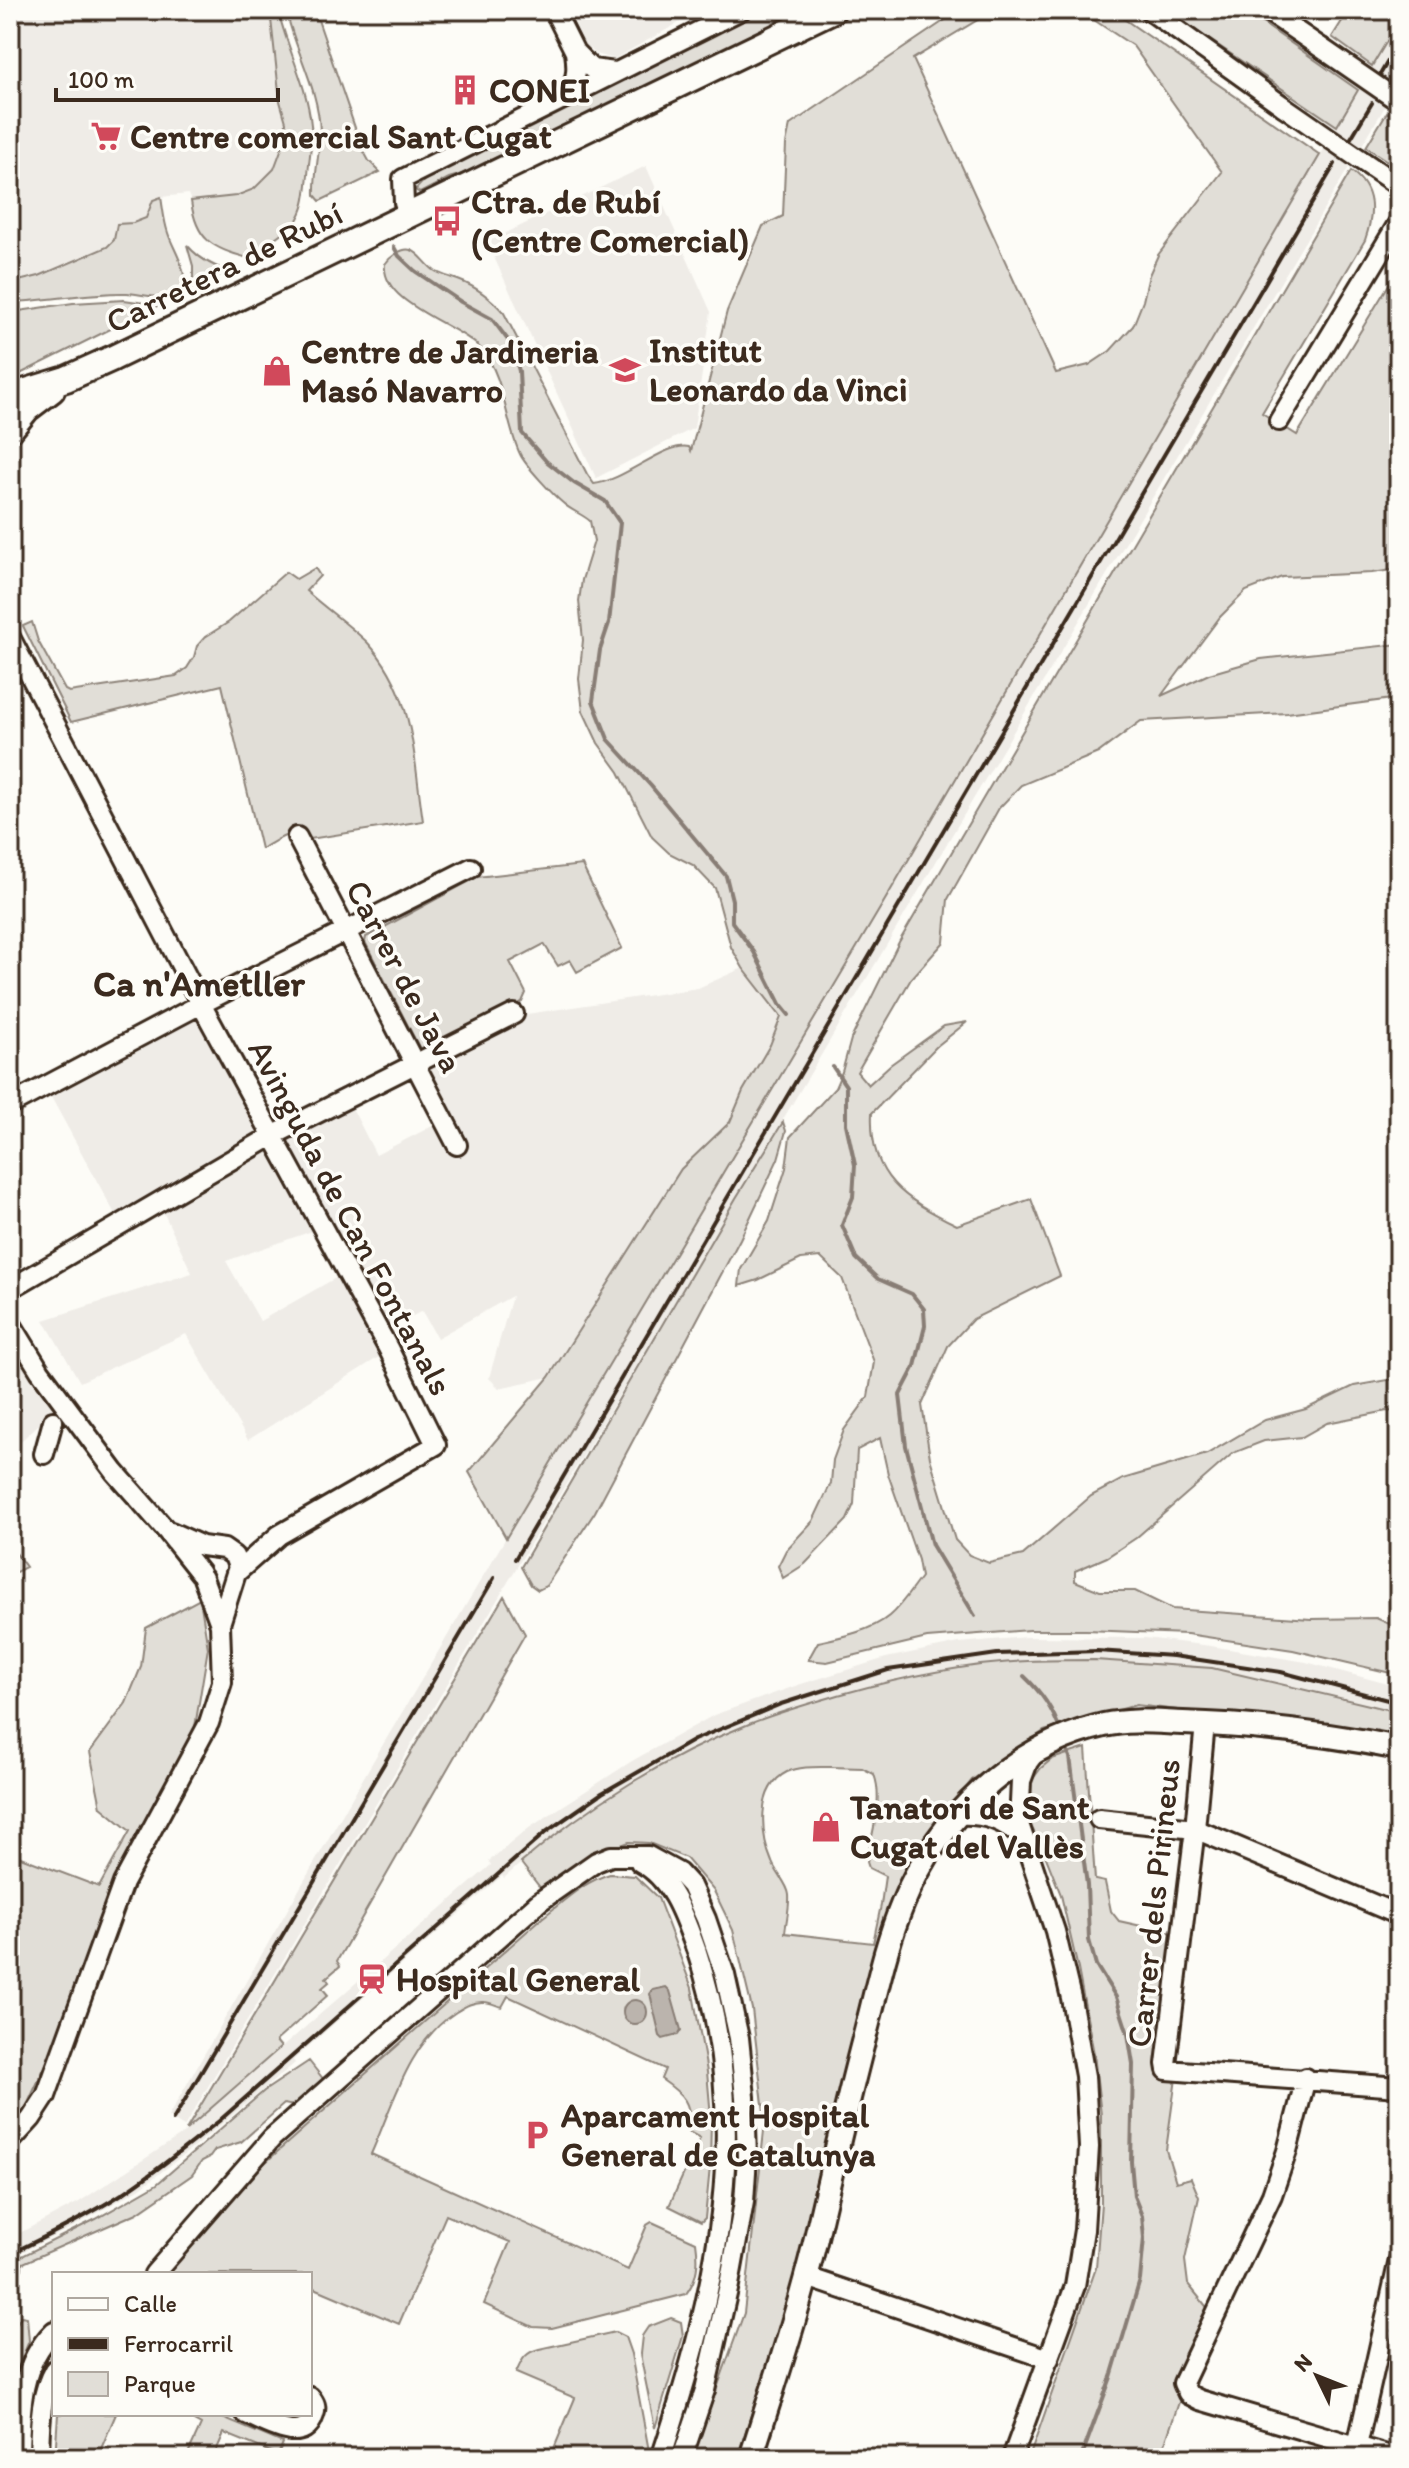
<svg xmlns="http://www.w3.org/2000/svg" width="1409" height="2468" font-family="Itim,sans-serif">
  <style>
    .built { fill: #efece7; fill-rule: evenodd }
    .green { fill: #e1ded7; stroke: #8e847a; stroke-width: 2; fill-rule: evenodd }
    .water { fill: #bbb4ad; stroke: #887d74; stroke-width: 2 }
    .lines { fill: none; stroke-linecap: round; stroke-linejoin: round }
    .stream { stroke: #887d74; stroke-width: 4 }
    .pedestrian-casing { stroke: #3b2a1e; stroke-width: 18 }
    .minor-casing { stroke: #3b2a1e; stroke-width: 24 }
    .tertiary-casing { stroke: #3b2a1e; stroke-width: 28 }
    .secondary-casing { stroke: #3b2a1e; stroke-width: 30 }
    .pedestrian { stroke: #fdfcf7; stroke-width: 12 }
    .minor { stroke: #fdfcf7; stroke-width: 18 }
    .tertiary { stroke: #fdfcf7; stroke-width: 22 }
    .secondary { stroke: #fdfcf7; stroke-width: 24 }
    .rail { stroke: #3b2a1e; stroke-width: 4 }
    .minor-bridge-casing { stroke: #3b2a1e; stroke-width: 24; stroke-linecap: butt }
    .minor-bridge { stroke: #fdfcf7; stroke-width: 18 }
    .labels { text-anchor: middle; stroke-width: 7; stroke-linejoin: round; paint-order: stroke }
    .poi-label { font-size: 34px; font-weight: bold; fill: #3b2a1e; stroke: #fdfcf7; text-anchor: start }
    .street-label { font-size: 34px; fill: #3b2a1e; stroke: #fdfcf7 }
    .neighbourhood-label { font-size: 36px; font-weight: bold; fill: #3b2a1e; stroke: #fdfcf7 }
  </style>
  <rect width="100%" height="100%" fill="#fdfcf7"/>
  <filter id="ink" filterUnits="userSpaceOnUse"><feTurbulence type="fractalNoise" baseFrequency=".0125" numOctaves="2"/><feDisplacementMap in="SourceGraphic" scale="16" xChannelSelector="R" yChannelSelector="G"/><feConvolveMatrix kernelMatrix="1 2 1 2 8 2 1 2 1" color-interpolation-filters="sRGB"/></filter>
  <g filter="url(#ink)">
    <path class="built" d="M 10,10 L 270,10 L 280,101 L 286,122 L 284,142 L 274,169 L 253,189 L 236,196 L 191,201 L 188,194 L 161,197 L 153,200 L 146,218 L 116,232 L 114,240 L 107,247 L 39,276 L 10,283 Z
      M 569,10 L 702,10 L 614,59 L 596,54 L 585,45 Z
      M 1399,21 L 1399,83 L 184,2127 L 168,2117 L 372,1763 L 885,900 Z
      M 646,166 L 711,312 L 694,428 L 596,478 L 487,242 Z
      M 743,968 L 781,1017 L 770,1045 L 743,1091 L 730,1122 L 681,1169 L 549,1377 L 499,1388 L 489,1378 L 512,1296 L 437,1338 L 422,1311 L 370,1339 L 379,1357 L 248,1440 L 186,1334 L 80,1382 L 44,1320 L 192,1273 L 159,1203 L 121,1225 L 45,1086 L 201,1004 L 271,1135 L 347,1098 L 376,1155 L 444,1120 L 416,1064 L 507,1017 L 698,988 ZM 315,1230 L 348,1271 L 260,1321 L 226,1261 Z
      M 10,1322 L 62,1403 L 10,1451 Z
      M 1026,1637 L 1145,1638 L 1211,1646 L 1306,1662 L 1399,1687 L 1399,1712 L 1212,1668 L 1095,1660 L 1026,1661 L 963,1668 L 898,1678 L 750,1723 L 700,1745 L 647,1775 L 591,1810 L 540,1847 L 504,1878 L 502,1876 L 347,2012 L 293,2060 L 295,2063 L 193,2148 L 139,2189 L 75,2226 L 14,2256 L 10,2248 L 10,2238 L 79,2202 L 184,2133 L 491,1865 L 489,1861 L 529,1828 L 632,1761 L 714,1715 L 798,1685 L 886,1658 L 959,1643 Z"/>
    <path class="green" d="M 270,10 L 278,10 C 287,49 307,84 311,125 C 313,141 309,158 308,175 C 306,192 306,208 295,223 L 248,258 C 212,248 196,240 191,201 L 236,196 L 254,189 L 274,169 L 284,142 L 286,122 L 280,101 Z
      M 286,10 L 324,10 L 316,14 L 362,148 L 369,161 L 380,172 L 320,201 L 315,195 C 314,174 320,153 320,132 C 319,89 295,51 286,10 Z
      M 759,10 L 813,10 L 483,168 L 449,178 L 420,193 L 415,190 L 431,173 Z
      M 960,10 L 994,10 L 913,59 L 1056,373 L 1089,365 L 1110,351 L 1133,326 L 1143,301 L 1149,275 L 1158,255 L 1222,172 L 1133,46 L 1079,10 L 1111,10 L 1320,155 L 885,900 L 506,1538 L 469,1472 L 549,1377 L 681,1169 L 730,1122 L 743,1091 L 770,1045 L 781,1017 L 743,968 L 731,947 L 715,888 L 693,865 L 669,853 L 652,837 L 619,772 L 598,743 L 583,711 L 579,679 L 583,640 L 579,601 L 582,580 L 594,541 L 590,521 C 582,514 572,511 564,504 C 554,496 525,465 520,454 C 505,423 505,377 482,350 C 460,324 381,305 385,264 C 390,257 402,247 411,250 C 420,253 427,266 435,271 C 442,275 450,277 458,280 C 477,287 491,298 504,313 L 587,474 L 594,484 C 624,481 667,441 689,447 L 691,451 L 727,311 L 763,226 L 783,216 L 786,144 L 790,125 Z
      M 1166,10 L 1244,10 L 1358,90 L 1337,126 Z
      M 1349,10 L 1399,10 L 1399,21 L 1372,66 L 1332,37 Z
      M 1387,112 L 1399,121 L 1399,161 L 1389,162 L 1366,147 Z
      M 1351,171 C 1376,189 1374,214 1365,240 L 1262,413 L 1297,435 L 1399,268 L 1399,569 L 1372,573 L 1282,577 L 1246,591 L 1220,617 L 1161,696 L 1209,674 L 1261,659 L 1399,644 L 1399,698 L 1287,713 L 1141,721 L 1098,753 L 1021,785 L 999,808 L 948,899 L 944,942 L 911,979 L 857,1072 L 868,1085 L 890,1065 L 944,1026 L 967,1022 L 937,1046 L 872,1113 C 869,1177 904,1199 957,1225 L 1031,1199 L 1060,1276 L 973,1319 L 948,1346 L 922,1405 L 930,1458 L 955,1540 L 969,1555 L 989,1563 L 1023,1555 L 1091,1496 L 1123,1479 L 1207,1454 L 1265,1420 L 1306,1409 L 1354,1386 L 1399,1378 L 1399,1412 L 1387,1411 L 1327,1423 L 1302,1437 L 1264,1441 L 1233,1453 L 1136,1538 L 1107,1557 L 1075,1571 L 1075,1581 L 1100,1591 L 1135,1591 L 1172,1609 L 1311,1619 L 1376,1618 L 1399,1628 L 1399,1675 L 1293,1650 L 1187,1634 L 1086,1630 L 1030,1630 L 927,1638 L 827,1662 L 808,1660 L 818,1642 C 841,1637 871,1631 889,1616 C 902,1605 911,1590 921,1577 L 918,1560 L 888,1474 L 880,1438 L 857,1450 L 854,1504 L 847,1520 L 805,1564 L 783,1578 L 778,1566 L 786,1550 L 813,1521 L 831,1483 L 833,1460 L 844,1430 L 868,1397 L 874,1362 L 842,1278 L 820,1257 L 801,1259 L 758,1280 L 739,1286 L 741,1269 L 769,1221 L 786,1168 L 790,1137 L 835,1088 L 842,1072 L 851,1039 L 899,942 Z
      M 161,197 C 163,209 164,222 168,233 C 173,249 188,269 183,286 C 177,305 144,294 127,293 C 88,292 49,301 10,302 L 10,283 L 39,276 L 107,247 L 114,240 L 117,224 L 133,223 L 146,218 L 153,200 Z
      M 187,245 C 198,258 212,266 229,271 L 193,288 L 193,266 Z
      M 124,300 L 159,305 L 20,374 L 10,376 L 10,310 L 19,311 L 73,303 Z
      M 315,568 L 320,576 L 306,591 C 325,608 348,624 367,642 C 415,693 413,756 423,821 L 310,839 C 295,824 277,841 261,849 L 222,685 L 71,722 L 23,626 L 32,622 L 38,641 L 65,690 L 69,692 L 176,676 L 187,668 L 194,657 L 197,646 L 205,637 L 229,622 L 286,572 L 296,579 Z
      M 582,865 L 622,948 L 577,972 L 570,960 L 558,966 L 544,944 L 510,962 L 526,993 L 522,1002 L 427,1052 L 421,1051 L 365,942 L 366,937 L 477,877 Z
      M 783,1122 L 786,1131 L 778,1159 L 740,1239 L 595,1512 L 546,1586 L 538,1590 L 531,1585 L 521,1567 L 736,1198 Z
      M 10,1545 L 26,1567 L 10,1575 Z
      M 504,1596 L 525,1634 L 337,1961 L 340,1966 L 326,1978 L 329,1982 L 322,1988 L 328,1995 L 276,2041 L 281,2047 L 186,2130 Z
      M 200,1599 L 208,1648 L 195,1727 L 114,1884 L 86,1955 L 60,2034 L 22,2116 L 10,2131 L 10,1853 L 99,1887 L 130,1831 L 101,1807 L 90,1752 L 126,1703 L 141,1667 L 146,1628 Z
      M 1095,1660 L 1212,1668 L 1399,1712 L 1399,1742 L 1354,1731 L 1136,1705 L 1044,1731 L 972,1780 L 906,1865 L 877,1944 L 798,2271 L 737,2458 L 692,2458 L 744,2313 L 765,2122 L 752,2009 L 733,1930 L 714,1891 L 686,1858 L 649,1843 L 629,1842 L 586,1858 L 542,1890 L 521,1863 C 588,1805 668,1756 749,1724 C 779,1712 811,1703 842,1694 C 903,1677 965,1664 1028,1661 C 1050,1660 1072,1660 1095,1660 ZM 830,1767 L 862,1768 L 874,1774 C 884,1801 871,1834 867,1862 L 869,1868 L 885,1876 L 881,1905 L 873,1943 L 785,1933 C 786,1921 790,1907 789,1895 C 788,1884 776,1873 772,1862 C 761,1836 755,1788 787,1772 C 800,1766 817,1767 830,1767 Z
      M 1086,1748 L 1095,1880 L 1105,1882 L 1111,1911 L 1119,1921 L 1182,1935 L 1166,2063 L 1177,2071 L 1166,2150 L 1176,2182 L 1191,2178 L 1199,2197 L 1185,2260 L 1188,2284 L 1210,2311 L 1160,2458 L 1029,2458 L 1096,2268 L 1101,2203 L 1101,2115 L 1094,2054 L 1078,1969 L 1061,1895 L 1043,1850 L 1029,1822 L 1027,1799 L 1032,1780 L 1041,1768 L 1052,1759 Z
      M 610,1874 L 635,1876 L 658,1898 L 692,1988 L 707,2072 L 711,2117 L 710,2167 L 705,2218 L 701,2222 L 669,2206 L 700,2138 L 689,2132 C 693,2103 683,2094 661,2079 L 665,2069 L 508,1996 L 502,2007 C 497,2006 490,2002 484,2002 C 473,2001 464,2007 456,2012 C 408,2043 393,2105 371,2154 L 628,2270 L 647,2225 L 652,2222 L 696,2242 C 699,2262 698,2278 686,2294 L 552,2328 L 533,2327 L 484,2304 L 510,2242 L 446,2215 L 399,2324 L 310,2286 L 310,2274 L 163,2274 L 172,2261 L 259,2168 L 542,1918 C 563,1902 584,1881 610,1874 Z
      M 309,2061 L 324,2080 L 294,2106 L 284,2104 L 241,2142 L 215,2150 L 210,2157 L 202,2161 L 192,2175 L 137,2213 L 14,2267 L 10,2277 L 10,2262 L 96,2219 L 157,2184 L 264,2091 Z
      M 21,2316 L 27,2317 L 29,2341 L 15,2375 L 10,2406 L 10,2336 Z
      M 671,2318 L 681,2322 L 683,2336 L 655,2428 L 640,2354 L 642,2336 L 648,2327 Z
      M 615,2332 L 625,2337 L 631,2354 L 649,2451 L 648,2458 L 550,2458 L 575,2398 L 516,2373 C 522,2360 524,2353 539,2349 Z
      M 54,2339 L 54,2360 L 50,2365 L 34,2419 L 27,2425 L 31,2378 Z
      M 58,2414 L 116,2414 L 97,2458 L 55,2458 Z
      M 197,2414 L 213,2414 L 283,2443 L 278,2455 L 224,2433 L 213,2458 L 186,2458 L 201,2425 L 194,2421 Z"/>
    <path class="water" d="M 666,1987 L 670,1991 L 681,2030 L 678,2035 L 663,2039 L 660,2036 L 650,1994 L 653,1990 Z
      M623 2012a12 12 0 1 1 24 0a12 12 0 1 1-24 0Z"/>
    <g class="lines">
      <path class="stream" d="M 394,247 L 399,256 L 415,271 L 461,302 L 492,319 L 511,344 L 519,371 L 522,433 L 546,461 L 574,483 L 605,501 L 620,523 L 609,623 L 600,650 L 593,701 L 608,739 L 651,786 L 726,876 L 732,900 L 732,922 L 754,952 L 780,1004 L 789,1015
        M 833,1067 L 846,1086 L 846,1124 L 855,1165 L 853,1197 L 842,1225 L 856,1258 L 878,1279 L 912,1294 L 924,1309 L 925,1326 L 915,1366 L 900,1395 L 906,1446 L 932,1545 L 975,1616
        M 1024,1676 C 1042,1693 1053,1709 1061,1733
        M 1065,1745 L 1070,1757 L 1078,1817 L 1087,1885 L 1089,1940 L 1096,1965 L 1116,1997 L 1128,2034 L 1133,2064 L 1131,2162 L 1134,2196 L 1142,2216 L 1144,2238 L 1140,2280 L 1111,2377 L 1081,2458"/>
      <g class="pedestrian-casing">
        <path id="pedestrian" d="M 10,2259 L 14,2267"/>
      </g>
      <g class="minor-casing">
        <path id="minor" d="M 554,10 L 575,52
          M 1149,10 L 1283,106
          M 1266,10 L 1320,47
          M 562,97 C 577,82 578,73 575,52 L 592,69 L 615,72
          M 1358,158 L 1399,186
          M 410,216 L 404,203 L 403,179 L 741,10
          M 1279,421 L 1399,222
          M 10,637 L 201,1004 L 388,1348 L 436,1445 L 279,1535 L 236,1573
          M 297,837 L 457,1145
          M 10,1105 L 201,1004 L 471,868
          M 10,1289 L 272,1136 L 514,1014
          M 10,1322 L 40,1371 L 115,1472 L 166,1530 L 200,1573
          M 44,1454 L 53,1421
          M 171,1532 L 202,1546 L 224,1549 L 234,1556 L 238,1567 L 220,1624
          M 1204,1734 L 1195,1829 L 1166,2064 L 1167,2070 L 1399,2087
          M 957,1815 C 985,1813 1005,1821 1025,1840
          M 1099,1819 L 1195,1829 L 1399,1915
          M 640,1862 C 673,1879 685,1919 697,1952 C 755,2126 717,2289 661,2458
          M 1306,2078 L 1287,2151 L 1272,2195 L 1183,2383 L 1188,2394 L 1200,2400 L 1397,2458
          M 10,2142 L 31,2119 L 46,2096 L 123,1883 L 209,1723 L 222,1682 L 220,1624 L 203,1578
          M 154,2274 L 272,2138 L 539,1902 L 596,1862 L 611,1856 L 648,1856 L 679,1873 L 691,1886 L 706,1919 L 725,1975 L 739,2038 L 745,2097 L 747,2157 L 744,2202 L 729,2285 L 705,2390 L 682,2458
          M 807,2277 L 1049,2359
          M 246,2414 C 268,2423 304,2447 314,2415 C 317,2407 315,2403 310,2397
          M 1355,2455 L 1399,2260
          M 19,2458 C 20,2412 19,2365 54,2331
          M 39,2458 C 40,2428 39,2396 54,2370
          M 1012,2458 L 1075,2286 L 1084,2230 L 1089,2147 L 1085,2076 L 1071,1998 L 1055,1931 L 1019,1824 L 1021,1781 L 1028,1762 L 1037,1750"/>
      </g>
      <g class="tertiary-casing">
        <path id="tertiary" d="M 751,2458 C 775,2381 801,2304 819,2225 C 834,2160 849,2095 866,2031 C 877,1988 886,1944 903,1903 C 938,1817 1013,1746 1104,1725 C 1130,1719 1156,1722 1183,1723 C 1256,1725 1327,1734 1399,1748"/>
      </g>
      <g class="secondary-casing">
        <path id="secondary" d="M 10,396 L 66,379 L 113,358 L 833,10
          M 10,430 L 27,409 L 52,390"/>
      </g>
      <use href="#pedestrian" class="pedestrian"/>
      <use href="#minor" class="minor"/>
      <use href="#tertiary" class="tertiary"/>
      <use href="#secondary" class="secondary"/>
      <path class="rail" d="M 1381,73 L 1399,42
        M 1351,138 L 1372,103
        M 515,1559 L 1335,164
        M 173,2120 L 494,1578
        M 10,2254 C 49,2235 88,2216 125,2192 C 158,2170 188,2145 219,2121 L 546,1832 L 602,1793 L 694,1740 L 781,1704 L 888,1670 L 997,1654 L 1097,1651 L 1173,1656 L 1281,1672 L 1399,1703"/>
      <g class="minor-bridge-casing">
        <path id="minor-bridge" d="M 1320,47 L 1394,98
          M 1283,106 L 1358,158"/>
      </g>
      <use href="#minor-bridge" class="minor-bridge"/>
    </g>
  </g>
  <defs>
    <g id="building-bare" transform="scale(2.4)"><path d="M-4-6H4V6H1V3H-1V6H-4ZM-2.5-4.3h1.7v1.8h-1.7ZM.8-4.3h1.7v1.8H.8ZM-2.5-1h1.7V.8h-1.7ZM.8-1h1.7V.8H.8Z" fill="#d1495b" stroke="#fdfcf7" stroke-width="2.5" paint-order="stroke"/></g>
    <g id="supermarket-bare" transform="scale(2.4)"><path d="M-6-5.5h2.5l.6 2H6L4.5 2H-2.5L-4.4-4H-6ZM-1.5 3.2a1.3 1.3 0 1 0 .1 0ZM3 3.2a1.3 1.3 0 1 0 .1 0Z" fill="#d1495b" stroke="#fdfcf7" stroke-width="2.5" paint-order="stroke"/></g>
    <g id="bus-bare" transform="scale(2.4)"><path d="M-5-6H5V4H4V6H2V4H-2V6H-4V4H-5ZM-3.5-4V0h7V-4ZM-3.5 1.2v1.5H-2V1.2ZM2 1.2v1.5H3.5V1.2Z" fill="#d1495b" stroke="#fdfcf7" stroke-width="2.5" paint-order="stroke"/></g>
    <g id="school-bare" transform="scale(2.4)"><path d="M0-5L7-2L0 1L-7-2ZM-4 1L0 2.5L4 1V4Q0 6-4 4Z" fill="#d1495b" stroke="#fdfcf7" stroke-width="2.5" paint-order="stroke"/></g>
    <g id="shop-bare" transform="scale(2.4)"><path d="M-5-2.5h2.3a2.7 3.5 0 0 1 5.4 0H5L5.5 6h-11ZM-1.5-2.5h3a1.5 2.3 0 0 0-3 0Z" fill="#d1495b" stroke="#fdfcf7" stroke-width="2.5" paint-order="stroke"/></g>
    <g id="station-bare" transform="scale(2.4)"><path d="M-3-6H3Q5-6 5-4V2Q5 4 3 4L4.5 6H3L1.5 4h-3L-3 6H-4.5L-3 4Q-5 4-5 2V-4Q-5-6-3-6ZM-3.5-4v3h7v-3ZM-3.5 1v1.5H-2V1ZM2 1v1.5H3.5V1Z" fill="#d1495b" stroke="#fdfcf7" stroke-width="2.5" paint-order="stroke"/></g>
    <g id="parking-bare" transform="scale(2.4)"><path d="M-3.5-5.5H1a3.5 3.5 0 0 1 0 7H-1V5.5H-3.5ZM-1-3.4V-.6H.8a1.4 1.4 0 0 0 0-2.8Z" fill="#d1495b" stroke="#fdfcf7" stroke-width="2.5" paint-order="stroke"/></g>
  </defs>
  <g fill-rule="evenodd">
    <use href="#building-bare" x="465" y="90"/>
    <use href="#supermarket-bare" x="106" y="136"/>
    <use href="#bus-bare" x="447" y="221"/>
    <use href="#school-bare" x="625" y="370"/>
    <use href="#shop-bare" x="277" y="371"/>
    <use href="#shop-bare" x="826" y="1827"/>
    <use href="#station-bare" x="372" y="1979"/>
    <use href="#parking-bare" x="537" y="2135"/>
  </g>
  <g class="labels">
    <g class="poi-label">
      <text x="489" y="102">CONEI</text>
      <text x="130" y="148">Centre comercial Sant Cugat</text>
      <text x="471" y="213">Ctra. de Rubí<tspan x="471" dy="39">(Centre Comercial)</tspan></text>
      <text x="649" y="362">Institut<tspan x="649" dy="39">Leonardo da Vinci</tspan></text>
      <text x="301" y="363">Centre de Jardineria<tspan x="301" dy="39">Masó Navarro</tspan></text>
      <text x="850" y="1819">Tanatori de Sant<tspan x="850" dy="39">Cugat del Vallès</tspan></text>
      <text x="396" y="1991">Hospital General</text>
      <text x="561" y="2127">Aparcament Hospital<tspan x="561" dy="39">General de Catalunya</tspan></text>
    </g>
    <g class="street-label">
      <text transform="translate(224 267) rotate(-26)" y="12">Carretera de Rubí</text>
      <text transform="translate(405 976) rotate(62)" y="12">Carrer de Java</text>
      <text transform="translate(351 1217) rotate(62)" y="12">Avinguda de Can Fontanals</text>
      <text transform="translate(1153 1903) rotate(-84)" y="12">Carrer dels Pirineus</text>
    </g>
    <g class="neighbourhood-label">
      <text x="199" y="996">Ca n'Ametller</text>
    </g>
  </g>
  <rect width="1409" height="2468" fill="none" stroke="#fdfcf7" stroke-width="40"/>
  <rect x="20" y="20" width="1369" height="2428" fill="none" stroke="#3b2a1e" stroke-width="3" filter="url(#ink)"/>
  <rect x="52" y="2272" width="260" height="144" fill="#fdfcf7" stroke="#afa8a0" stroke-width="2"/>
  <rect x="68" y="2298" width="40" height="12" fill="#fdfcf7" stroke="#afa8a0" stroke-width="2"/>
  <text x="124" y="2312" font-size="24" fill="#3b2a1e">Calle</text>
  <rect x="68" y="2338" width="40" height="12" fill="#3b2a1e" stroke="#afa8a0" stroke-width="2"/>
  <text x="124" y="2352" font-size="24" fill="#3b2a1e">Ferrocarril</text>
  <rect x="68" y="2372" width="40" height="24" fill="#e1ded7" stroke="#afa8a0" stroke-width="2"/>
  <text x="124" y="2392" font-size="24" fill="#3b2a1e">Parque</text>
  <g transform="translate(1317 2376) rotate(313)" stroke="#fdfcf7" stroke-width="6" paint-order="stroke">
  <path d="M0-6L14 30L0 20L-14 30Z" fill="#3b2a1e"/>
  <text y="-12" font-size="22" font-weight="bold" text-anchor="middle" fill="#3b2a1e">N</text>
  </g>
  <path d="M56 88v12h222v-12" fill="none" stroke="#3b2a1e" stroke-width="4"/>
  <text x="68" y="88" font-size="24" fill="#3b2a1e" stroke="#fdfcf7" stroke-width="6" paint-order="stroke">100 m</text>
</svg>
